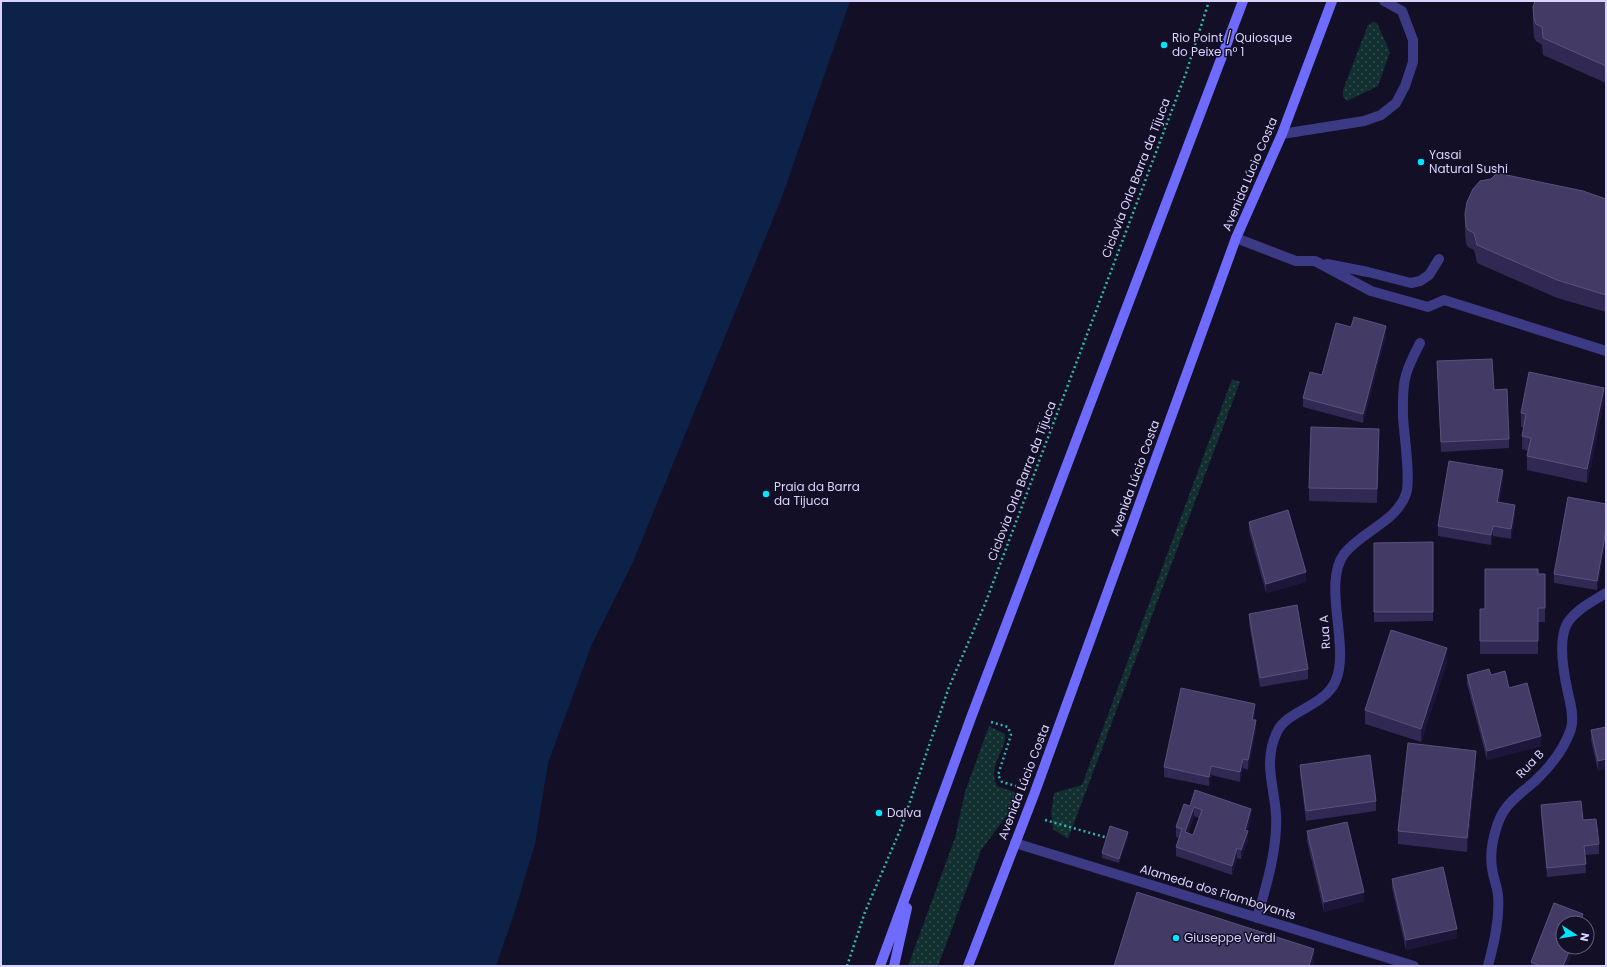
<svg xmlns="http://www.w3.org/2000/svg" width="1607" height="967" font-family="Poppins,sans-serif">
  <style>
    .grass { fill: url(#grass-dots) }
    .water { fill: #0c2248 }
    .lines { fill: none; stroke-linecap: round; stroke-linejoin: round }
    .path { stroke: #2fb8b0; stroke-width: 2.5; stroke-dasharray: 2 3; stroke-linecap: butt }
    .lane { stroke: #3d3a85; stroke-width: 10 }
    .street { stroke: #3d3a85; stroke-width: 10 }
    .secondary { stroke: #6f6bff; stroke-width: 10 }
    .wall { fill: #312854; fill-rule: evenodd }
    .shaded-wall { fill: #1d163a }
    .building { fill: #433a66; stroke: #5a527e; fill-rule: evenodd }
    .poi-dot { fill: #00e5ff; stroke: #130f26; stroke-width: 1.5 }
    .labels { text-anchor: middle; stroke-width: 3; stroke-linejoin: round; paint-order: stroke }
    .poi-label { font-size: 12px; fill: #d9d4ff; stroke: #130f26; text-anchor: start }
    .street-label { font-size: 12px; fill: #d9d4ff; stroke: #130f26 }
  </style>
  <defs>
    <pattern id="grass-dots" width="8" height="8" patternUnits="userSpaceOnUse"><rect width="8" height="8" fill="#12302f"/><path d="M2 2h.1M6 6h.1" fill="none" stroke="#344d4e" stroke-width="1.8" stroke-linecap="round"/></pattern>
  </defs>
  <rect width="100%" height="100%" fill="#130f26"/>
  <path class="grass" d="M 1373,22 L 1377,23 L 1390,52 L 1378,86 L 1347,101 L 1343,97 L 1343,90 L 1368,25 Z
    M 1232,379 L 1240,382 L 1068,839 L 1053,829 L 1051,813 L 1054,793 L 1082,785 Z
    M 989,726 L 1005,734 C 1006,753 987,764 997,786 L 1017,793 L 1011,810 L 981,850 L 938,966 L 908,966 L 955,838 L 965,792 Z"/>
  <path class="water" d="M 1,1 L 850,1 L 782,197 L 633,562 L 592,644 L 548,763 L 535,844 L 513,917 L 496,966 L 1,966 Z"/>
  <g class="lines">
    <path class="path" d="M 991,722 L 1008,727 L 1011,735 L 998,775 L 1002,782 L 1016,786
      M 1045,820 L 1108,838
      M 847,966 L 865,912 L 901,828 L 949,687 L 985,604 L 1186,73 L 1209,1"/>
    <path class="lane" d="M 1282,134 L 1364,121 L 1381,115 L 1396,103 L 1405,86 L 1413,62 L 1413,40 L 1402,11 L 1384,1
      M 1236,238 L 1296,261 L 1315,261 L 1371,291 L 1428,307 L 1444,300 L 1606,351
      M 1327,264 L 1368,272 L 1411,283 L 1420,281 L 1429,275 L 1439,259"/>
    <path class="street" d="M 1015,843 C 1148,883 1281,926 1414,966
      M 1257,918 C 1266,887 1278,848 1276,814 C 1274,785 1263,762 1277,732 C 1287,710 1325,707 1336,680 C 1350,646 1322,584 1344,554 C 1362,531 1396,522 1406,494 C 1411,480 1404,434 1403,417 C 1403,404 1402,388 1406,375 C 1409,364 1415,353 1420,343
      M 1488,966 C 1494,943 1500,919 1498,895 C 1497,886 1493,877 1492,868 C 1490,855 1492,842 1496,829 C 1503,804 1517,797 1535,781 C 1550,767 1564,749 1571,729 C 1574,718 1571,705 1568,693 C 1564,675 1557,639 1568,622 C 1577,609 1593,601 1606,593"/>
    <path class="secondary" d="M 880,966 L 972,715 L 1243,1
      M 894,966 L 907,908
      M 968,966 L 1035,792 L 1236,238 L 1282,134 L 1332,1"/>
  </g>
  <path class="wall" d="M 1606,1 L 1606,83 L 1543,55 L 1542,45 L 1536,41 L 1534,37 L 1533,25 L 1533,7 Z
    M 1606,199 L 1606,312 L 1557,298 L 1477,263 L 1474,250 L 1468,247 L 1466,243 L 1465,232 L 1465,214 Z
    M 1351,327 L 1386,335 L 1363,423 L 1303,407 L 1303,398 L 1322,375 Z
    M 1437,361 L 1509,439 L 1509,448 L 1441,452 Z
    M 1604,402 L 1587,483 L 1527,470 L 1527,456 L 1528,451 L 1522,449 L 1522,436 L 1524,427 L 1521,427 L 1521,413 Z
    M 1379,442 L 1377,503 L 1309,501 L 1309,488 Z
    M 1503,479 L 1499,503 L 1515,515 L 1511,539 L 1493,536 L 1491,545 L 1438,536 L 1438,526 Z
    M 1606,504 L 1606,539 L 1597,590 L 1554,583 L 1554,574 Z
    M 1249,522 L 1306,582 L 1266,593 L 1249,531 Z
    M 1433,542 L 1433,621 L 1374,622 L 1374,543 Z
    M 1538,574 L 1545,574 L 1545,622 L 1538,622 L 1538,654 L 1480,654 L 1480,609 L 1485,609 Z
    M 1249,614 L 1308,669 L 1308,679 L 1260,687 L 1249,623 Z
    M 1447,662 L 1421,742 L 1365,724 L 1365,710 Z
    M 1467,675 L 1491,675 L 1509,688 L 1541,746 L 1487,760 L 1467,684 Z
    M 1255,714 L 1254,720 L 1256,730 L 1248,770 L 1243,768 L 1240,782 L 1211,775 L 1209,786 L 1164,777 L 1164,767 Z
    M 1606,727 L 1598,771 L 1591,740 L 1591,730 Z
    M 1476,764 L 1467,852 L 1398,844 L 1398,831 Z
    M 1300,765 L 1376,801 L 1376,811 L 1306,821 L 1300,774 Z
    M 1541,805 L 1583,820 L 1599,844 L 1599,854 L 1585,855 L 1586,873 L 1547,877 L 1541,815 Z
    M 1190,806 L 1251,819 L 1247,831 L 1248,840 L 1241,859 L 1237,858 L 1232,875 L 1176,856 L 1176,847 L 1179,838 L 1176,837 L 1176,827 ZM 1194,816 L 1199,818 L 1193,835 L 1188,833 Z
    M 1307,831 L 1364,901 L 1324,912 L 1307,841 Z
    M 1128,837 L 1119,863 L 1102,858 L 1102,853 Z
    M 1392,879 L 1457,938 L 1406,950 L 1392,888 Z
    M 1583,923 L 1563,947 L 1574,947 L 1567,966 L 1531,966 L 1531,962 Z"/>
  <path class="shaded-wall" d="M 1386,326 L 1386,335 L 1363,423 L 1363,414 Z
    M 1604,388 L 1604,402 L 1587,483 L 1587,469 Z
    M 1503,470 L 1503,479 L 1497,512 L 1497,502 Z
    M 1515,505 L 1515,515 L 1511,539 L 1511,529 Z
    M 1493,526 L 1493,536 L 1491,545 L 1491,535 Z
    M 1606,530 L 1606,539 L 1597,590 L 1597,581 Z
    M 1306,572 L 1306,582 L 1266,593 L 1266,584 Z
    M 1447,648 L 1447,662 L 1421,742 L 1421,729 Z
    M 1255,704 L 1255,714 L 1252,729 L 1252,720 Z
    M 1256,720 L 1256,730 L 1248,770 L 1248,760 Z
    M 1541,736 L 1541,746 L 1487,760 L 1487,751 Z
    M 1476,751 L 1476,764 L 1467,852 L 1467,838 Z
    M 1243,759 L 1243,768 L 1240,782 L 1240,772 Z
    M 1606,759 L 1606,769 L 1598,771 L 1598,761 Z
    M 1211,766 L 1211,775 L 1209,786 L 1209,777 Z
    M 1194,807 L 1194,816 L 1185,841 L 1185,832 Z
    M 1251,809 L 1251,819 L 1245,839 L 1245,830 Z
    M 1248,831 L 1248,840 L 1241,859 L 1241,850 Z
    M 1128,832 L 1128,837 L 1119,863 L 1119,859 Z
    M 1237,848 L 1237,858 L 1232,875 L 1232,866 Z
    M 1364,892 L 1364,901 L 1324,912 L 1324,902 Z
    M 1583,914 L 1583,923 L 1580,923 Z
    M 1457,929 L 1457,938 L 1406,950 L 1406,940 Z
    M 1571,947 L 1574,947 L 1567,966 L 1563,966 Z
    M 1314,949 L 1314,966 L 1309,966 Z"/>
  <path class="building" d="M 1535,1 L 1606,1 L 1606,66 L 1543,38 L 1542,27 L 1536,24 L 1534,19 L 1533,7 Z
    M 1497,173 L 1583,191 L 1606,199 L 1606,295 L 1557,280 L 1477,245 L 1474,233 L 1468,230 L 1466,226 L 1465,214 L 1467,202 L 1473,189 L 1480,181 L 1491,179 Z
    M 1354,317 L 1386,326 L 1363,414 L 1303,398 L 1310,372 L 1322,375 L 1336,323 L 1351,327 Z
    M 1492,359 L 1494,390 L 1507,389 L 1509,439 L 1441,442 L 1437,361 Z
    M 1529,372 L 1604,388 L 1587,469 L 1527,456 L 1531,438 L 1522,436 L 1526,414 L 1521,413 Z
    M 1311,427 L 1379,429 L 1377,489 L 1309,488 Z
    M 1449,461 L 1503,470 L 1497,502 L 1515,505 L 1511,529 L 1493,526 L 1491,535 L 1438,526 Z
    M 1568,497 L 1606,504 L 1606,530 L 1597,581 L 1554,574 Z
    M 1288,510 L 1306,572 L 1266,584 L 1249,522 Z
    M 1433,542 L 1433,612 L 1374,612 L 1374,543 Z
    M 1485,569 L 1538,569 L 1538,574 L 1545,574 L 1545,608 L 1538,608 L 1538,641 L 1480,641 L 1480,609 L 1485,609 Z
    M 1297,605 L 1308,669 L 1260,678 L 1249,614 Z
    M 1391,630 L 1447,648 L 1421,729 L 1365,710 Z
    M 1489,669 L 1491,675 L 1505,671 L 1509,688 L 1527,683 L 1541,736 L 1487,751 L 1467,675 Z
    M 1181,688 L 1255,704 L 1252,720 L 1256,720 L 1248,760 L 1243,759 L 1240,772 L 1211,766 L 1209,777 L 1164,767 Z
    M 1606,727 L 1606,759 L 1598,761 L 1591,730 Z
    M 1408,743 L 1476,751 L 1467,838 L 1398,831 Z
    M 1370,755 L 1376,801 L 1306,811 L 1300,765 Z
    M 1195,790 L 1251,809 L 1245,830 L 1248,831 L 1241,850 L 1237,848 L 1232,866 L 1176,847 L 1182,829 L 1176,827 L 1184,804 L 1190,806 ZM 1194,807 L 1202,810 L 1193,835 L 1185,832 Z
    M 1581,801 L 1583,820 L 1596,819 L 1599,844 L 1584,846 L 1586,864 L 1547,868 L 1541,805 Z
    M 1347,822 L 1364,892 L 1324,902 L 1307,831 Z
    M 1110,826 L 1128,832 L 1119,859 L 1102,853 Z
    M 1443,867 L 1457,929 L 1406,940 L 1392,879 Z
    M 1137,892 L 1314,949 L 1309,966 L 1114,966 Z
    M 1554,903 L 1583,914 L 1580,923 L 1563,923 L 1563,947 L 1571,947 L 1563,966 L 1541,966 L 1531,962 Z"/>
  <g class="poi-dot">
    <circle cx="1164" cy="45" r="4"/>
    <circle cx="1421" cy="162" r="4"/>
    <circle cx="766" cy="494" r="4"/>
    <circle cx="879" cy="813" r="4"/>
    <circle cx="1176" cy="938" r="4"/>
  </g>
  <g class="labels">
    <g class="poi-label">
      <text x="1172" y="42">Rio Point / Quiosque<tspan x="1172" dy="14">do Peixe n° 1</tspan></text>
      <text x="1429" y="159">Yasai<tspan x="1429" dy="14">Natural Sushi</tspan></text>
      <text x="774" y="491">Praia da Barra<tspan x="774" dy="14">da Tijuca</tspan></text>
      <text x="887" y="817">Dalva</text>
      <text x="1184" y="942">Giuseppe Verdi</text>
    </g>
    <g class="street-label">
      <text transform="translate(1250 174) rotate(-67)" y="4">Avenida Lúcio Costa</text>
      <text transform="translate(1136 178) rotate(-69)" y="4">Ciclovia Orla Barra da Tijuca</text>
      <text transform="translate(1135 478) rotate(-70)" y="4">Avenida Lúcio Costa</text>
      <text transform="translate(1022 481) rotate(-69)" y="4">Ciclovia Orla Barra da Tijuca</text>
      <text transform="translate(1325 632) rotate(-94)" y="4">Rua A</text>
      <text transform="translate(1530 764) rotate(-46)" y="4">Rua B</text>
      <text transform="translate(1024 782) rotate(-69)" y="4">Avenida Lúcio Costa</text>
      <text transform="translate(1218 892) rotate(17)" y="4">Alameda dos Flamboyants</text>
    </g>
  </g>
  <rect width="1607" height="967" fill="none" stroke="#d9d4ff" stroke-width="4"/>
  <g transform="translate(1575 935) rotate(102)"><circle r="19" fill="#130f26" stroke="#625e7d"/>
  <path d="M0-3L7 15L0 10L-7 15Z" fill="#00e5ff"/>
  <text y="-6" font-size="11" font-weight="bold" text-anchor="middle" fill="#d9d4ff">N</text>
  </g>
</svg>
